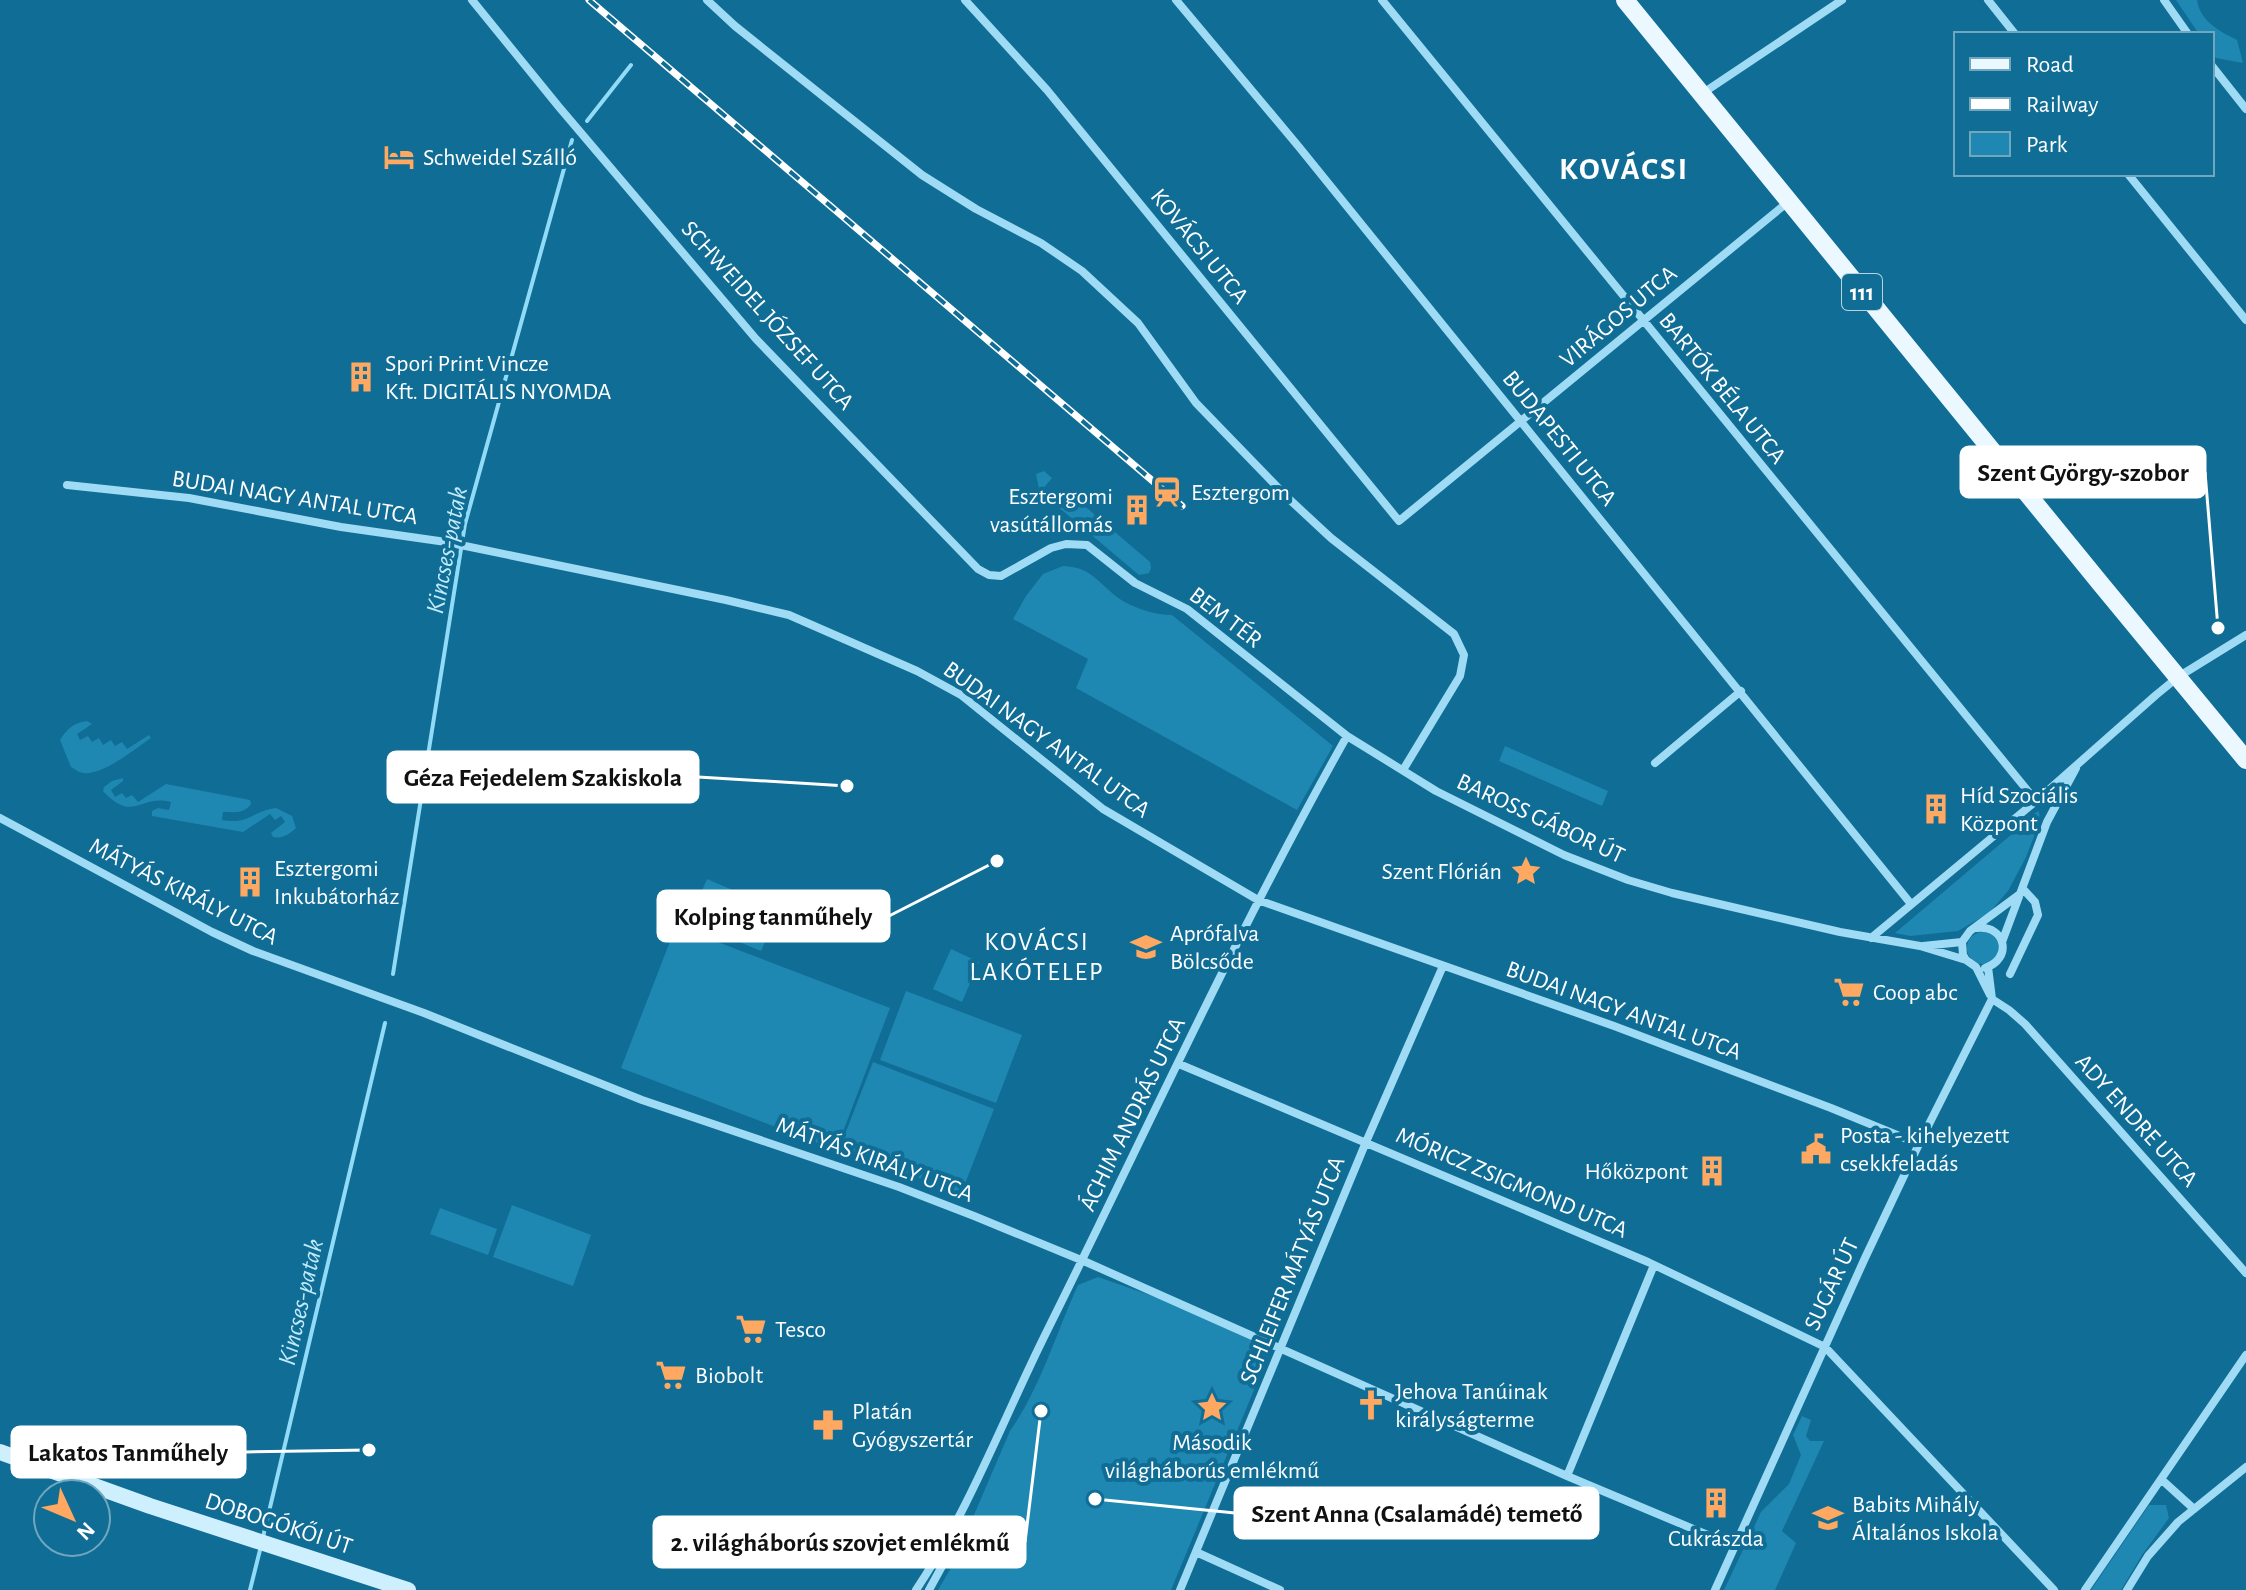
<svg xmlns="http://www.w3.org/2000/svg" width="2246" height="1590" font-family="'Alegreya Sans',sans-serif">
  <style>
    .green { fill: #1f88b2 }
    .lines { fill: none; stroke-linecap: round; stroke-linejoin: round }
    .stream { stroke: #90dbf7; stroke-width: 4 }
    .minor { stroke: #9fdbf4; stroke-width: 8 }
    .secondary { stroke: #ceeffd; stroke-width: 16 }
    .primary { stroke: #ebf8ff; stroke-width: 18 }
    .rail-casing { stroke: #fff; stroke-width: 7 }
    .rail { stroke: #106d95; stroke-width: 4; stroke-dasharray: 12; stroke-linecap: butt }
    .labels { text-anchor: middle; stroke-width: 8; stroke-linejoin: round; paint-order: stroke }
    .shield { fill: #106d95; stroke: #b7d3df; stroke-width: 2 }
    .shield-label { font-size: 22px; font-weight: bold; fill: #fff }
    .poi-label { font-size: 24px; fill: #fff; stroke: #106d95; text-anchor: start }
    .street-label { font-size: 24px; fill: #fff; stroke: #106d95 }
    .water-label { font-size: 26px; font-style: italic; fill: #c0ebfb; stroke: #106d95 }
    .neighbourhood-label { font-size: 26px; letter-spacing: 2px; fill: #fff; stroke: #106d95 }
    .district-label { font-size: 32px; font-weight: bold; letter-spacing: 2px; fill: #fff; stroke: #106d95 }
    .leader { fill: none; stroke: #fff; stroke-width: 3 }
    .callout-dot { fill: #fff; stroke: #106d95; stroke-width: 3 }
    .callout { fill: #fff; stroke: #fff; stroke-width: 3 }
    .callout-label { font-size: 26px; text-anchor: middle; font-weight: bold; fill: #111 }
  </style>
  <rect width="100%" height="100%" fill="#106d95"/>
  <path class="green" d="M 2176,0 L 2197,0 C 2200,21 2219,31 2237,40 L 2243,63 L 2216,58 L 2212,53 L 2212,34 L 2199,34 Z
    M 1044,471 L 1052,478 L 1042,490 L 1064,508 L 1074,497 L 1150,562 L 1151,568 L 1149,573 L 1139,575 L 1044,495 L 1039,489 L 1036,474 Z
    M 1063,566 C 1094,567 1099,586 1123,601 C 1137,609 1156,615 1172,615 L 1333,746 L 1297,810 L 1076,688 L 1088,659 L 1013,619 L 1026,596 L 1043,574 Z
    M 87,721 L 92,724 L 77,734 L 80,740 L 88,736 L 92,742 L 99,738 L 103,745 L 111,740 L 115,746 L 122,742 L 127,749 L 149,735 L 151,738 C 135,749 102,776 83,773 C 78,772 75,769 71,767 L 60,740 C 67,729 73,723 87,721 Z
    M 1505,746 L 1608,791 L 1602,806 L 1499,761 Z
    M 123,778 L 123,781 L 111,790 L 115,797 L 122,793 L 126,798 L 132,795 L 138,802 L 166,784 L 250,800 L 251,804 C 244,814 234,812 223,812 L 222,820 C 249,825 252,811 276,808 L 292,816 L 296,828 C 290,834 282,839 273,837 L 271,833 L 285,822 L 281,816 L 275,820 L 270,814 L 243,832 L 152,816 L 152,811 L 158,808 L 169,810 L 171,802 C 139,794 134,824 103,791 L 104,787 L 112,781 Z
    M 2039,811 L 2040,821 L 2026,857 L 2008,891 L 1989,913 L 1958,931 L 1910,936 L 1895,933 L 2025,823 L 2023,819 Z
    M 707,879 L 779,910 L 761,951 L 689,921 Z
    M 676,926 L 890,1008 L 836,1150 L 621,1068 Z
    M1967 948a16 16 0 1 1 32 0a16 16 0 1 1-32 0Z
    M 951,949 L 979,962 L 962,1002 L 933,989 Z
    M 906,991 L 1022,1035 L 996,1103 L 880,1060 Z
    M 873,1062 L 994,1109 L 961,1194 L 840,1147 Z
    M 512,1205 L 591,1235 L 573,1286 L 493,1257 Z
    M 440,1208 L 497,1229 L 488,1255 L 430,1234 Z
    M 1098,1277 L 1164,1300 L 1271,1349 L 1171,1590 L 938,1590 L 952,1566 L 1010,1431 C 1041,1387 1056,1333 1078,1285 Z
    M 1802,1416 L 1811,1420 L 1806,1436 L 1810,1441 L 1824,1441 L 1782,1531 L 1796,1543 L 1775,1590 L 1724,1590 L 1761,1512 L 1789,1484 L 1801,1455 L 1793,1435 Z
    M 2149,1505 L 2166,1505 L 2169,1518 L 2142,1555 L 2121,1590 L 2091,1590 Z"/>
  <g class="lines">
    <path class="stream" d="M 587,121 L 631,65
      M 393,974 L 465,524 L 572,140
      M 263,1537 L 385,1023
      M 250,1590 L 261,1546"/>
    <path class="minor" d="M 472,0 L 559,107 L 756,339 L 978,569 L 989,575 L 1001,576 L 1051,548 L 1066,544 L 1087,545 L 1135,583 L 1187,609 L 1347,736 L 1436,791 L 1564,855 L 1628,880 L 1672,893 L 1840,932 L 1920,946 L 1966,960
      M 707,0 L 735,26 L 922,175 L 976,209 L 1041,243 L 1082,271 L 1138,323 L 1196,403 L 1289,499 L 1331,538 L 1454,634 L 1464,655 L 1460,676 L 1403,770
      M 965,0 L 1047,90 L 1399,521 L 1788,202
      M 1176,0 L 1299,147 L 1911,904
      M 1382,0 L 2036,801
      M 1988,0 L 2015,34
      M 2164,0 L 2188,34
      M 2212,66 L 2246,109
      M 1703,93 L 1842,0
      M 2128,174 L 2246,320
      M 67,485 L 189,498 L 341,527 L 446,542 L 726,600 L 789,615 L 917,671 L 961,695 L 1103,809 L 1258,900 L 1614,1026 L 1831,1108 L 1919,1144
      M 1655,763 L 1741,691
      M 0,818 L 212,932 L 253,951 L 424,1013 L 642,1100 L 899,1187 L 974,1216 L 1086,1262 L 1567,1476 L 1734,1546
      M 1977,928 C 2006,925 2013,959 1985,968
      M 1871,938 L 2036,801 L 2156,695 L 2178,677 L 2246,635
      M 2002,942 L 2047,822 L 2076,768
      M 1923,946 L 1962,942
      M 2010,974 L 2038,915 L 2035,902 L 2023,889
      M 1990,995 L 1976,967 L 1966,960 L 1963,955 L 1962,942 L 1970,931 L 2020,894
      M 1992,999 L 2009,1010 L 2025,1024 L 2246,1273
      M 1179,1064 L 1648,1262 L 1825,1347 L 2054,1590
      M 1567,1476 L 1654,1265
      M 2162,1480 L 2194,1509
      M 1196,1552 L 1280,1590
      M 916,1590 C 970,1509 1004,1417 1047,1331 C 1146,1132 1238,929 1347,736
      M 929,1590 L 952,1548 L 960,1523
      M 1180,1590 L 1366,1142 L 1443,966
      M 1715,1590 L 1865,1258 L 1919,1144 L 1992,999 L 1988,967
      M 2085,1590 L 2246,1355
      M 2127,1590 L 2148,1556 L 2178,1522 L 2246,1467"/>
    <path class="secondary" d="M 0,1452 L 150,1506 L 408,1590"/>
    <path class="primary" d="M 1625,0 L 2100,583 L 2246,760"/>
    <g class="rail-casing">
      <path id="rail" d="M 589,0 L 1182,506"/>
    </g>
    <use href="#rail" class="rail"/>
  </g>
  <defs>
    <g id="hotel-bare" transform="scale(2.4)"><path d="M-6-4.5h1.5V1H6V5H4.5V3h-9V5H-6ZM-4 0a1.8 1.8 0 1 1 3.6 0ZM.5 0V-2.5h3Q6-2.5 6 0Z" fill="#ffa861" stroke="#106d95" stroke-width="2.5" paint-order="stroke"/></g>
    <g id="building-bare" transform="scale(2.4)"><path d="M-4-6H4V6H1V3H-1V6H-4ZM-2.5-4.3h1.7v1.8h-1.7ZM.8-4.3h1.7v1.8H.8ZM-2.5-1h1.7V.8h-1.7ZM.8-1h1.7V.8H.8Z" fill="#ffa861" stroke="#106d95" stroke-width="2.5" paint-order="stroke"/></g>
    <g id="station-bare" transform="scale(2.4)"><path d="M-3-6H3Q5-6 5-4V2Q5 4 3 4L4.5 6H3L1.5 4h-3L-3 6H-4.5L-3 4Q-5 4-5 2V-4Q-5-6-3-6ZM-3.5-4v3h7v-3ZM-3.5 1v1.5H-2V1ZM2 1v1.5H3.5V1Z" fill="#ffa861" stroke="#106d95" stroke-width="2.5" paint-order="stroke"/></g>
    <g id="sight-bare" transform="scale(2.4)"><path d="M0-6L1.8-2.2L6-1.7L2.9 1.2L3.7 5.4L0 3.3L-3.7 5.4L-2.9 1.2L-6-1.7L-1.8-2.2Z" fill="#ffa861" stroke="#106d95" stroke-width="2.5" paint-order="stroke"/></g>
    <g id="school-bare" transform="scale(2.4)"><path d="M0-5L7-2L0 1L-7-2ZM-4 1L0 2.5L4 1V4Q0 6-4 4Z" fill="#ffa861" stroke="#106d95" stroke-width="2.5" paint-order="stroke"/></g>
    <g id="supermarket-bare" transform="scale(2.4)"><path d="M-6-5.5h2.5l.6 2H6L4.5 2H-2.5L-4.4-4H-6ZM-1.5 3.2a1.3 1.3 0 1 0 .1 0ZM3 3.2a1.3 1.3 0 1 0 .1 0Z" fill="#ffa861" stroke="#106d95" stroke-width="2.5" paint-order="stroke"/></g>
    <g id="civic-bare" transform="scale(2.4)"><path d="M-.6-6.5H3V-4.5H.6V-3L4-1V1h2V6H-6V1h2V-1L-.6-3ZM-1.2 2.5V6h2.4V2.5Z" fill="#ffa861" stroke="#106d95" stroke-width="2.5" paint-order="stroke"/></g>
    <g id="church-bare" transform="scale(2.4)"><path d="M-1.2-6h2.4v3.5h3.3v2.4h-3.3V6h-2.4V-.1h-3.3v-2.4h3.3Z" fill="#ffa861" stroke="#106d95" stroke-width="2.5" paint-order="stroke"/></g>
    <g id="pharmacy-bare" transform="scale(2.4)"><path d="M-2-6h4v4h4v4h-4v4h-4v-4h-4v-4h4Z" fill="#ffa861" stroke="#106d95" stroke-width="2.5" paint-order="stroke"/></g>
  </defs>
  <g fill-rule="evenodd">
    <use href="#hotel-bare" x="399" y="157"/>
    <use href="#building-bare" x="361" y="377"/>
    <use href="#station-bare" x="1167" y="492"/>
    <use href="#building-bare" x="1137" y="510"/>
    <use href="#building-bare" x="1936" y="809"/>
    <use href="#sight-bare" x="1526" y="871"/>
    <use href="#building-bare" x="250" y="882"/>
    <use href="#school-bare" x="1146" y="947"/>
    <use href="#supermarket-bare" x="1849" y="992"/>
    <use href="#civic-bare" x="1816" y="1149"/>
    <use href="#building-bare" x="1712" y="1171"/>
    <use href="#supermarket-bare" x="751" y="1329"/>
    <use href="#supermarket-bare" x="671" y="1375"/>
    <use href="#church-bare" x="1371" y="1405"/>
    <use href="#sight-bare" x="1212" y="1407"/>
    <use href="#pharmacy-bare" x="828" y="1425"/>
    <use href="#building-bare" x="1716" y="1503"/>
    <use href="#school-bare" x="1828" y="1518"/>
  </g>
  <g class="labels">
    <rect class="shield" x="1842" y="274" width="40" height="36" rx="6"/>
    <g class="shield-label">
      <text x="1862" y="300">111</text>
    </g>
    <g class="poi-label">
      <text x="423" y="165">Schweidel Szálló</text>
      <text x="385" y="371">Spori Print Vincze<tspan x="385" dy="28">Kft. DIGITÁLIS NYOMDA</tspan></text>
      <text x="1191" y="500">Esztergom</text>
      <text x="1113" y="504" text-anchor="end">Esztergomi<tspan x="1113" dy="28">vasútállomás</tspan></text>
      <text x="1960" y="803">Híd Szociális<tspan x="1960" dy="28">Központ</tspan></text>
      <text x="274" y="876">Esztergomi<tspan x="274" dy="28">Inkubátorház</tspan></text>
      <text x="1502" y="879" text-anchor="end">Szent Flórián</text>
      <text x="1170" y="941">Aprófalva<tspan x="1170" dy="28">Bölcsőde</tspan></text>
      <text x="1873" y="1000">Coop abc</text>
      <text x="1840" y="1143">Posta - kihelyezett<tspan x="1840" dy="28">csekkfeladás</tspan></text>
      <text x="1688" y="1179" text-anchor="end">Hőközpont</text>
      <text x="775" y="1337">Tesco</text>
      <text x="695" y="1383">Biobolt</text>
      <text x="1395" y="1399">Jehova Tanúinak<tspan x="1395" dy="28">királyságterme</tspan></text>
      <text x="852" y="1419">Platán<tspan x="852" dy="28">Gyógyszertár</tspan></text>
      <text x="1212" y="1450" text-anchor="middle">Második<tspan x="1212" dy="28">világháborús emlékmű</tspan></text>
      <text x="1852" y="1512">Babits Mihály<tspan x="1852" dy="28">Általános Iskola</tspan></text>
      <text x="1716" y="1546" text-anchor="middle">Cukrászda</text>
    </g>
    <g class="street-label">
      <text transform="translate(1200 246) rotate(51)" y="8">KOVÁCSI UTCA</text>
      <text transform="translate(768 315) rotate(48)" y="8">SCHWEIDEL JÓZSEF UTCA</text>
      <text transform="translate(1618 316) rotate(-40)" y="8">VIRÁGOS UTCA</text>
      <text transform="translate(1723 388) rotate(51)" y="8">BARTÓK BÉLA UTCA</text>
      <text transform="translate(1560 438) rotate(51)" y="8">BUDAPESTI UTCA</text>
      <text transform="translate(295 497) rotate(9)" y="8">BUDAI NAGY ANTAL UTCA</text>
      <text transform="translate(1226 617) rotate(37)" y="8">BEM TÉR</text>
      <text transform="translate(1047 739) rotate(36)" y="8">BUDAI NAGY ANTAL UTCA</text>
      <text transform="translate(1541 818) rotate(25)" y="8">BAROSS GÁBOR ÚT</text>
      <text transform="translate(184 891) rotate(27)" y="8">MÁTYÁS KIRÁLY UTCA</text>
      <text transform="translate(1624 1010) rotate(20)" y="8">BUDAI NAGY ANTAL UTCA</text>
      <text transform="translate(1132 1114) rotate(-64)" y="8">ÁCHIM ANDRÁS UTCA</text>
      <text transform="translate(2137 1120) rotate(48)" y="8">ADY ENDRE UTCA</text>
      <text transform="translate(875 1159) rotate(20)" y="8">MÁTYÁS KIRÁLY UTCA</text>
      <text transform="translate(1512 1182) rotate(23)" y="8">MÓRICZ ZSIGMOND UTCA</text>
      <text transform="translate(1292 1270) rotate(-68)" y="8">SCHLEIFER MÁTYÁS UTCA</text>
      <text transform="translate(1831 1284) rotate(-65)" y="8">SUGÁR ÚT</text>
      <text transform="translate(279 1523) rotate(18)" y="8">DOBOGÓKŐI ÚT</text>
    </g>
    <g class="water-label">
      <text transform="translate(446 550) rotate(-79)" y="9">Kincses-patak</text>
      <text transform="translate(300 1302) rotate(-77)" y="9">Kincses-patak</text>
    </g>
    <g class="neighbourhood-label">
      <text x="1037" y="950">KOVÁCSI<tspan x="1037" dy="30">LAKÓTELEP</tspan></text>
    </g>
    <g class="district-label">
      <text x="1624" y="179">KOVÁCSI</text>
    </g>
  </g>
  <path class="leader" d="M2218 628L2205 472M847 786L698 777M997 861L889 916M369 1450L245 1452M1095 1499L1235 1513M1041 1411L1025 1542"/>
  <g class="callout-dot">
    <circle cx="2218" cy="628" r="8"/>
    <circle cx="847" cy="786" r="8"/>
    <circle cx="997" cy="861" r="8"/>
    <circle cx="369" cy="1450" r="8"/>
    <circle cx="1095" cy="1499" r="8"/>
    <circle cx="1041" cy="1411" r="8"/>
  </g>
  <g class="callout">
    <rect x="1961" y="447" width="244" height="50" rx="8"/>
    <rect x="388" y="752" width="310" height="50" rx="8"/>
    <rect x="658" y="891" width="231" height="50" rx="8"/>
    <rect x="12" y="1427" width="233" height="50" rx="8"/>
    <rect x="1235" y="1488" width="363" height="50" rx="8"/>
    <rect x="654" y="1517" width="371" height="50" rx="8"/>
  </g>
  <g class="callout-label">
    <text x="2083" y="481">Szent György-szobor</text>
    <text x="543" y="786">Géza Fejedelem Szakiskola</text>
    <text x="773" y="925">Kolping tanműhely</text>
    <text x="128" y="1461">Lakatos Tanműhely</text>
    <text x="1417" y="1522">Szent Anna (Csalamádé) temető</text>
    <text x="840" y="1551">2. világháborús szovjet emlékmű</text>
  </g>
  <rect x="1954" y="32" width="260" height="144" fill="#106d95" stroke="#70a7bf" stroke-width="2"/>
  <rect x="1970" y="58" width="40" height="12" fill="#ebf8ff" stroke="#70a7bf" stroke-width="2"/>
  <text x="2026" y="72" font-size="24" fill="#ffffff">Road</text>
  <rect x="1970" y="98" width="40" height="12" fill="#ffffff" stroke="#70a7bf" stroke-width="2"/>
  <text x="2026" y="112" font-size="24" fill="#ffffff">Railway</text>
  <rect x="1970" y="132" width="40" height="24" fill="#1f88b2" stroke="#70a7bf" stroke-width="2"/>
  <text x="2026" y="152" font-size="24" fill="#ffffff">Park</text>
  <g transform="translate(72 1518) rotate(134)"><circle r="38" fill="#106d95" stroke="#70a7bf" stroke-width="2"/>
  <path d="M0-6L14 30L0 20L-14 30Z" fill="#ffa861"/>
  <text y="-12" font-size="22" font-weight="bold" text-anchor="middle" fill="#ffffff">N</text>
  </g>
</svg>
